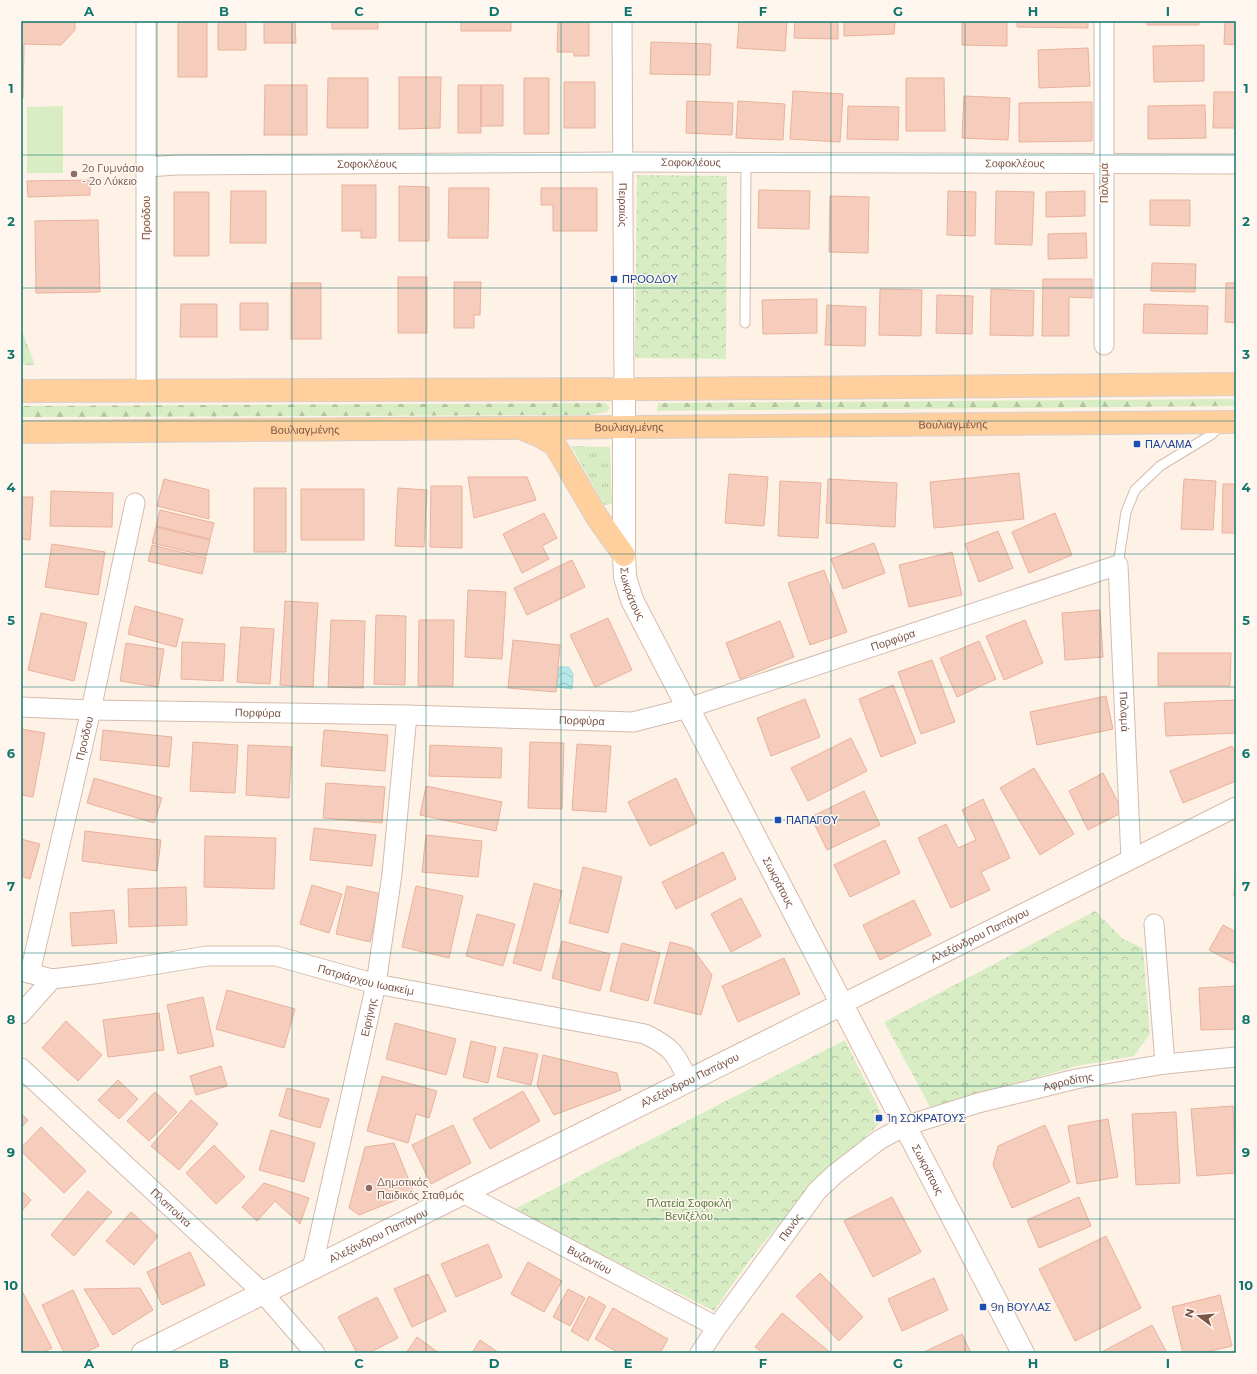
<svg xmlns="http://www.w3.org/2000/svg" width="1257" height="1374" font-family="Montserrat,sans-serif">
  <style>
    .grass { fill: url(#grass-tufts) }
    .forest { fill: url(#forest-firs) }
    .park { fill: url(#park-crowns) }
    .pitch { fill: #d9edc4 }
    .water { fill: url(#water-waves); stroke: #9edadd }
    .building { fill: #f6cdbc; stroke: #eab09b }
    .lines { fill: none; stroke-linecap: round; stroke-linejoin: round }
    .lane-casing { stroke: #d4bbae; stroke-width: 11 }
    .street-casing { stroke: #d4bbae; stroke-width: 21 }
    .secondary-casing { stroke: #d8baab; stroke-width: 24 }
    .primary-casing { stroke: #dacfcc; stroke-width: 24 }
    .lane { stroke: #fff; stroke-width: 9 }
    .street { stroke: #fff; stroke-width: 19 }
    .secondary { stroke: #fff; stroke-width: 22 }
    .primary { stroke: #ffcf9d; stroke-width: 22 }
    .grid { fill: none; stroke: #0f766e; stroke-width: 1; stroke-opacity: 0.55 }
    .education-dot { fill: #8d6e63; stroke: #fff7ef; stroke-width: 1.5 }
    .transit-dot { fill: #1a4fb4; stroke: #fff7ef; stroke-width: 1.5 }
    .labels { text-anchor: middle; stroke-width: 3; stroke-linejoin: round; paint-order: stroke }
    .street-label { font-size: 11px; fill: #7b5548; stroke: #fff7ef }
    .education-label { font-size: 11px; fill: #785e54; stroke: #fff7ef; text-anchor: start }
    .transit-label { font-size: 11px; fill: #164399; stroke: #fff7ef; text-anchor: start }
    .park-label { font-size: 11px; fill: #567b3c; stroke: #fff7ef }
    .neatline { fill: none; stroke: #0f766e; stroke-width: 1.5 }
    .grid-label { font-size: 13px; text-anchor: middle; font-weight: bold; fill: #0f766e }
  </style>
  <defs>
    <pattern id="grass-tufts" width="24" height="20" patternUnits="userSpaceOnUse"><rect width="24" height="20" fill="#d9edc4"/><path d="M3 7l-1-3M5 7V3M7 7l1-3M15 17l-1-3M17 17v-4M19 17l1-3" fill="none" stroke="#b5c3a1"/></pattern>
    <pattern id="forest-firs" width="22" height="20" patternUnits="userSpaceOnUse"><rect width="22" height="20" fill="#d9edc4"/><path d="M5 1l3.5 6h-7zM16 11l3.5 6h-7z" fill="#b5c3a1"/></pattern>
    <pattern id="park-crowns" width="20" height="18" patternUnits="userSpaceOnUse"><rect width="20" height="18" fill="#d9edc4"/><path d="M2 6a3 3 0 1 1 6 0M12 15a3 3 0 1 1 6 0" fill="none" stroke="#b5c3a1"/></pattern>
    <pattern id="water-waves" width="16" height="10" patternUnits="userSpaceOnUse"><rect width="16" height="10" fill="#b9e8ea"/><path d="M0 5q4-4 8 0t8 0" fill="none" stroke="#9bbfc0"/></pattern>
  </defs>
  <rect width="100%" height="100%" fill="#fef2e7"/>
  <path class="grass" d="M 21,328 L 35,365 L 21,365 Z
    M 571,446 L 610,447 L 612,504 L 604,505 Z"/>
  <path class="forest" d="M 1236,399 L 1236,406 L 657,411 L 658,403 Z
    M 604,403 L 608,405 L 610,409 L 605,412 L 591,415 L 21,417 L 21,406 Z"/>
  <path class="park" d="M 637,175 L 727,176 L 726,359 L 635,358 Z
    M 1095,911 L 1123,939 L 1143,948 L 1150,1034 L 1134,1056 L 1077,1066 L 1028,1080 L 933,1112 L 884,1022 Z
    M 845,1040 L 884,1119 C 838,1163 792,1206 753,1256 C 739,1274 727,1293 714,1311 L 513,1210 Z"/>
  <path class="pitch" d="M 63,106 L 63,173 L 27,173 L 27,107 Z"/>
  <path class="water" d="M 559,667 L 569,667 L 573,674 L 572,689 L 557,687 Z"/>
  <path class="building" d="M 21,21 L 75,21 L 75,30 L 61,45 L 24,44 L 23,98 L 21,98 Z
    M 178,21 L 207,21 L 207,77 L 178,77 Z
    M 218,21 L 246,21 L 246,50 L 218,50 Z
    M 264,21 L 295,21 L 296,43 L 264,43 Z
    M 332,21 L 378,21 L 378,29 L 332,29 Z
    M 461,21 L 511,21 L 511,31 L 461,31 Z
    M 558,21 L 589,21 L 589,56 L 574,56 L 574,52 L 557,52 Z
    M 739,21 L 787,21 L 785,51 L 737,48 Z
    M 795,21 L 838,21 L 838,39 L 794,38 Z
    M 844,21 L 895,21 L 894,34 L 844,36 Z
    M 962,21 L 1007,21 L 1007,46 L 962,45 Z
    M 1017,21 L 1088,21 L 1088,28 L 1017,27 Z
    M 1147,21 L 1199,21 L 1199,25 L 1147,25 Z
    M 1225,21 L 1236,21 L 1236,45 L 1224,44 Z
    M 651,42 L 711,44 L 710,75 L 650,74 Z
    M 1204,45 L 1204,81 L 1154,82 L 1153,46 Z
    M 1088,48 L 1090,86 L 1039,88 L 1038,50 Z
    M 399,77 L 441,77 L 440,128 L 399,129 Z
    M 328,78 L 368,78 L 368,128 L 327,128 Z
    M 524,78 L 549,78 L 549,134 L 524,134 Z
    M 906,78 L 944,78 L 945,131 L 906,131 Z
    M 564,82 L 595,82 L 595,128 L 564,128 Z
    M 265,85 L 307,85 L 307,135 L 264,135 Z
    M 458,85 L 481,85 L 481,133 L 458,133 Z
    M 481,85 L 503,85 L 503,126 L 481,126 Z
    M 793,91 L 843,94 L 840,142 L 790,139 Z
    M 1214,92 L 1236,92 L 1236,128 L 1213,128 Z
    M 964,96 L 1010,98 L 1008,140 L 962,138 Z
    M 687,101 L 733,103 L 732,135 L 686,133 Z
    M 738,101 L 785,104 L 783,140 L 736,138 Z
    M 1092,102 L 1092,141 L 1019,142 L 1019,103 Z
    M 1205,105 L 1206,138 L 1148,139 L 1148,106 Z
    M 848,106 L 899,107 L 898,140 L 847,139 Z
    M 90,180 L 90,195 L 28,197 L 27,181 Z
    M 342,185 L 376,185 L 376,238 L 361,238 L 361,231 L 342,231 Z
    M 399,186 L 429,187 L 429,241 L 399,241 Z
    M 449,188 L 489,188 L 488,238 L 448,238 Z
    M 541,188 L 597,188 L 597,231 L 553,231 L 553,205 L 541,205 Z
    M 759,190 L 810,191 L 809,229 L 758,228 Z
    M 231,191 L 266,191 L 266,243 L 230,243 Z
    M 948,191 L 976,192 L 975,236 L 947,235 Z
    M 996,191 L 1034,192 L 1032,245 L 995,244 Z
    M 1085,191 L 1085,216 L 1046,217 L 1046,192 Z
    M 174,192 L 209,192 L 209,256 L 174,256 Z
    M 830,196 L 869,197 L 868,253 L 829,252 Z
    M 1150,200 L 1190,200 L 1190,226 L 1150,225 Z
    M 98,220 L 100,292 L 36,293 L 35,221 Z
    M 1086,233 L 1087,258 L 1048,259 L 1048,234 Z
    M 1152,263 L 1196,264 L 1195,292 L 1151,291 Z
    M 398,277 L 427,277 L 427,333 L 398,333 Z
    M 1043,279 L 1092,279 L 1092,298 L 1069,297 L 1069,336 L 1042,336 Z
    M 454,282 L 481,282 L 480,315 L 474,315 L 474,328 L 454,328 Z
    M 291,283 L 321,283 L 321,339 L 291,339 Z
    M 1226,283 L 1236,283 L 1236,323 L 1225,322 Z
    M 880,289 L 922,290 L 921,336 L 879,335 Z
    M 991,289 L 1034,291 L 1033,336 L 990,335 Z
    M 937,295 L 973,296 L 972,334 L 936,333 Z
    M 817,299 L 817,333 L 763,334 L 762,300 Z
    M 240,303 L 268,303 L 268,330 L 240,330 Z
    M 181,304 L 217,304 L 217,337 L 180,337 Z
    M 1144,304 L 1208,306 L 1207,334 L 1143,333 Z
    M 827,305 L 866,307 L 865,346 L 825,345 Z
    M 1019,473 L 1024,519 L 934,528 L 930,482 Z
    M 729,474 L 768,477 L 764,526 L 725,523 Z
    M 468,477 L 527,477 L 536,500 L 474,518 Z
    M 164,479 L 209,490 L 209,519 L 157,506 Z
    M 828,479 L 897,483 L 895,527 L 826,523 Z
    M 1184,479 L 1216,481 L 1213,530 L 1181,529 Z
    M 780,481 L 821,483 L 818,538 L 778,536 Z
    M 1223,484 L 1236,484 L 1236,533 L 1222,533 Z
    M 431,486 L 462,486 L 462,548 L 430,547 Z
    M 254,488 L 286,488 L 286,552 L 254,552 Z
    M 398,488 L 427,490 L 424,547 L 395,546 Z
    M 301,489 L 364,489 L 364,540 L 301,540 Z
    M 51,491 L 113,493 L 112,527 L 50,526 Z
    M 21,497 L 33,497 L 30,540 L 21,539 Z
    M 160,510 L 214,523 L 210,539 L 156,526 Z
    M 544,513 L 557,538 L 542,546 L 549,559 L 522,573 L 503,534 Z
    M 1055,513 L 1072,555 L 1029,573 L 1012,532 Z
    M 156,527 L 210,540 L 206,556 L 152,543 Z
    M 998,531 L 1013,568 L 979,582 L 965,544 Z
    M 874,543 L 885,573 L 843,589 L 831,559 Z
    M 52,544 L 105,552 L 98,595 L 45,587 Z
    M 152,545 L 206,558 L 202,574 L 148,561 Z
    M 952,552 L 962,595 L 909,607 L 899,565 Z
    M 572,560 L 585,587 L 527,615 L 514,588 Z
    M 824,570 L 847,632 L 810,645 L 788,583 Z
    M 468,590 L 506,592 L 502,659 L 465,657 Z
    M 285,601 L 318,603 L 313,687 L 280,685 Z
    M 135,606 L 183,619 L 176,647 L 128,634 Z
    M 1100,610 L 1103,657 L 1065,660 L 1062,613 Z
    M 41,613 L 87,623 L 74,681 L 28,670 Z
    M 376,615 L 406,616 L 405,685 L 374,684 Z
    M 608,618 L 632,670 L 595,687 L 570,635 Z
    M 331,620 L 365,621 L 363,688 L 328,687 Z
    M 419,620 L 454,620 L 453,686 L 418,686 Z
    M 1025,620 L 1043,663 L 1004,680 L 986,636 Z
    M 780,621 L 794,657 L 740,679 L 726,643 Z
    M 241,627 L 274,629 L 270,684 L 237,682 Z
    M 513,640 L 560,645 L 556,692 L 508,688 Z
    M 979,641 L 996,679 L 957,697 L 940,658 Z
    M 182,642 L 225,644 L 223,681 L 181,679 Z
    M 126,643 L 164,649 L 158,687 L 120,681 Z
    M 1158,653 L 1231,653 L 1230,686 L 1158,686 Z
    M 932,660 L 955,722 L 921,734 L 898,672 Z
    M 893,685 L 916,743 L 881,757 L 859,699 Z
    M 1106,696 L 1113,729 L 1037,745 L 1030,712 Z
    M 805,699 L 820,737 L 771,756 L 757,718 Z
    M 1236,700 L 1236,733 L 1166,736 L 1164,703 Z
    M 21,729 L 45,733 L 33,797 L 21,795 Z
    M 103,730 L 172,737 L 169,767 L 100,760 Z
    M 324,730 L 388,735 L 385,771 L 321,766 Z
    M 851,738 L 867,771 L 808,801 L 791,768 Z
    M 193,742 L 238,745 L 235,793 L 190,791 Z
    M 530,742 L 564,743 L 562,809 L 528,808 Z
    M 577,744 L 611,746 L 606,812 L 572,810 Z
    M 248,745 L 292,747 L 289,798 L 246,795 Z
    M 430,745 L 502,748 L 501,778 L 429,776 Z
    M 1232,746 L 1236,755 L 1236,781 L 1183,803 L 1170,771 Z
    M 1034,768 L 1074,834 L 1040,855 L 1000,788 Z
    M 1103,773 L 1123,812 L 1088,830 L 1069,791 Z
    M 94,778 L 162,798 L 154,823 L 87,803 Z
    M 676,778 L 697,823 L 650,846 L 628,802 Z
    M 326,783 L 385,787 L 382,823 L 323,818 Z
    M 426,786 L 502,802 L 496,831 L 420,815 Z
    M 864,791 L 880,825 L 827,850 L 811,817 Z
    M 983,799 L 1010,858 L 981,872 L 990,890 L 951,908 L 918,838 L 946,824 L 958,848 L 976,840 L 962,810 Z
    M 314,828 L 376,835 L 372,866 L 310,860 Z
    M 85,831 L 161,840 L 157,871 L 82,861 Z
    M 426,835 L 482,841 L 478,877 L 422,872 Z
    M 205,836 L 276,838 L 274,889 L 204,887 Z
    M 21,839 L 40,844 L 30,879 L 21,876 Z
    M 885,840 L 900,873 L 850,897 L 834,865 Z
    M 723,852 L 736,879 L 676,909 L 662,882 Z
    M 1236,864 L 1236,896 L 1234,896 Z
    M 583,867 L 622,877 L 608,933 L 569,923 Z
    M 534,883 L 562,891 L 541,971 L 513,963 Z
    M 312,885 L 342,894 L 329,933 L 300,924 Z
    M 347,886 L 381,894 L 370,942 L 336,934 Z
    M 416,886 L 463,896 L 449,958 L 402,947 Z
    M 186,887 L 187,925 L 129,927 L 128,889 Z
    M 741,898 L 761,936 L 731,952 L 711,914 Z
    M 914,900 L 931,935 L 880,960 L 863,925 Z
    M 114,910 L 117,943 L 72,946 L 70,913 Z
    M 477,914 L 515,924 L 503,966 L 466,956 Z
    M 1223,925 L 1236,932 L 1236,964 L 1209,950 Z
    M 562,941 L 610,954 L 600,991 L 552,978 Z
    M 670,942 L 692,948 L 712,975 L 701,1015 L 654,1003 Z
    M 622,943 L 660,953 L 648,1001 L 610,991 Z
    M 784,958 L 800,994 L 738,1022 L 722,986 Z
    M 1236,986 L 1236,1029 L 1201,1030 L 1199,988 Z
    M 227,990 L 295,1009 L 284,1048 L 216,1029 Z
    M 203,997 L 214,1046 L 178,1054 L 167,1005 Z
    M 159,1013 L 164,1050 L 108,1057 L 103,1020 Z
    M 66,1021 L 102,1055 L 78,1081 L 42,1048 Z
    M 395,1023 L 456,1039 L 446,1075 L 386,1059 Z
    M 471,1041 L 496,1047 L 488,1083 L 463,1077 Z
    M 504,1047 L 538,1054 L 531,1085 L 497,1077 Z
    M 543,1055 L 617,1073 L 621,1090 L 554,1115 L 537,1085 Z
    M 221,1066 L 227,1086 L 196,1095 L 190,1076 Z
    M 382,1076 L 437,1091 L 429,1118 L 416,1114 L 408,1143 L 367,1131 Z
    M 118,1080 L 138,1099 L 119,1119 L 98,1100 Z
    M 287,1088 L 329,1099 L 320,1128 L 279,1116 Z
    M 523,1091 L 540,1121 L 490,1149 L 473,1119 Z
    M 155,1092 L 177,1112 L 149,1141 L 127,1121 Z
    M 191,1100 L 218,1124 L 179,1170 L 151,1146 Z
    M 1233,1106 L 1236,1173 L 1197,1176 L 1191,1109 Z
    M 1176,1112 L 1180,1183 L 1136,1185 L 1132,1114 Z
    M 21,1114 L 28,1120 L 21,1128 Z
    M 1108,1119 L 1118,1177 L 1077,1184 L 1068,1126 Z
    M 453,1125 L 471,1163 L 431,1184 L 412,1145 Z
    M 1045,1125 L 1070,1182 L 1012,1208 L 993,1165 L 998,1146 Z
    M 41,1127 L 86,1171 L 64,1193 L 21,1151 L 21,1148 Z
    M 271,1130 L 315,1143 L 304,1182 L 259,1170 Z
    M 394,1143 L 414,1193 L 359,1215 L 349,1208 L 365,1147 Z
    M 214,1145 L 245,1177 L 216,1204 L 186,1173 Z
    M 264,1183 L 309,1198 L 300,1224 L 275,1201 L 257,1221 L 242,1207 Z
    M 21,1190 L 31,1200 L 21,1212 Z
    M 88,1191 L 112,1212 L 74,1256 L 51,1235 Z
    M 892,1197 L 921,1252 L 873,1277 L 844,1221 Z
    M 1079,1197 L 1091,1226 L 1039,1248 L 1027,1220 Z
    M 131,1212 L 158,1236 L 134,1265 L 106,1241 Z
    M 1106,1236 L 1141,1308 L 1075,1341 L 1039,1269 Z
    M 488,1244 L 502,1277 L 456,1297 L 441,1264 Z
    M 190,1252 L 205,1285 L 162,1305 L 147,1272 Z
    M 528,1262 L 562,1281 L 544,1312 L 511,1294 Z
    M 820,1273 L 863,1317 L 839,1341 L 796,1296 Z
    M 428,1274 L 446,1311 L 412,1327 L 394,1289 Z
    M 934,1278 L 948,1310 L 902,1331 L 888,1299 Z
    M 140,1288 L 153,1310 L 113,1335 L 84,1289 Z
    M 568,1289 L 585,1298 L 570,1326 L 553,1317 Z
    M 73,1290 L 99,1346 L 84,1353 L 64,1353 L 42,1305 Z
    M 22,1291 L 52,1348 L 43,1353 L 21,1353 Z
    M 1220,1295 L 1232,1346 L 1202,1353 L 1183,1353 L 1172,1307 Z
    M 589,1296 L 606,1306 L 588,1341 L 571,1331 Z
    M 377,1297 L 398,1338 L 369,1353 L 357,1353 L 338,1317 Z
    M 613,1308 L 668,1339 L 660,1353 L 619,1353 L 595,1339 Z
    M 782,1313 L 831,1353 L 763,1353 L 755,1347 Z
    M 1152,1325 L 1167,1353 L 1100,1353 Z
    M 962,1334 L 971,1353 L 922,1353 Z
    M 417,1337 L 439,1353 L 406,1353 Z
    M 480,1340 L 499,1353 L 472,1353 Z"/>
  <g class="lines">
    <g class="lane-casing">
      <path id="lane" d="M 745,323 L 746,162
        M 1118,565 L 1126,512 L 1135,490 L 1160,466 L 1211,435 L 1220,426"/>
    </g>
    <g class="street-casing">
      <g id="street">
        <path d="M 146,21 L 146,390"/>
        <path id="s1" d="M 622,21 L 624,389"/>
        <path id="s2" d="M 147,167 L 177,165 L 623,162 L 1236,164"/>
        <path d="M 1104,345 L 1104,21"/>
        <path id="s3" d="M 21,707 L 91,710 L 407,715 L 633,722 L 688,708 L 1118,565 L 1131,859"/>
        <path d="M 1154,924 L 1165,1064"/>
        <path id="s4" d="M 21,971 L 52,979 L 102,973 L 207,956 L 276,956 L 376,984 L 645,1034 C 672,1047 676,1054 688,1080"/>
        <path id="s5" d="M 30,973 L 91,710 L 135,503"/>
        <path id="s6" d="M 842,1004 L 1236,807"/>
        <path d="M 21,1014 L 52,979"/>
        <path id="s7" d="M 21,1068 L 263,1293 L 315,1353"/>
        <path id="s8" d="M 463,1193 L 717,1327"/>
        <path id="s9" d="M 312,1269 L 376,984 L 392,874 L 407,715"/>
        <path id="s10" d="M 700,1353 L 717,1327 L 817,1191 L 835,1174 L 879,1140 L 905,1126 L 978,1103 L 1076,1079 L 1165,1064 L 1236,1057"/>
      </g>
    </g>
    <g class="secondary-casing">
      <g id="secondary">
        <path id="s11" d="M 624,389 L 624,555 L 625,577 L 632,600 L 1023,1353"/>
        <path id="s12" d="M 143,1353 L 842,1004"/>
      </g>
    </g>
    <g class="primary-casing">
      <g id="primary">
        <path d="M 21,391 L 662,389 L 1236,384"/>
        <path d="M 525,430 L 538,435 L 555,445 L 597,517 L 624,555"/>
        <path id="s13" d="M 21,432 L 1236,422"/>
      </g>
    </g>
    <use href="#lane" class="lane"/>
    <use href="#street" class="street"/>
    <use href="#secondary" class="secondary"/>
    <use href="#primary" class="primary"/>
  </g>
  <path class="grid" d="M 157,21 L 157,1353M 292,21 L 292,1353M 426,21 L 426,1353M 561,21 L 561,1353M 696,21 L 696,1353M 831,21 L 831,1353M 965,21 L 965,1353M 1100,21 L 1100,1353M 21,155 L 1236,155M 21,288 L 1236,288M 21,421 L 1236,421M 21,554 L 1236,554M 21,687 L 1236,687M 21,820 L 1236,820M 21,953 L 1236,953M 21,1086 L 1236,1086M 21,1219 L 1236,1219"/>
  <g class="education-dot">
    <circle cx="74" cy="174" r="4"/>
    <circle cx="369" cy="1188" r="4"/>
  </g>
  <g class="transit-dot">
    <rect x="610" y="275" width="8" height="8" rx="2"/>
    <rect x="1133" y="440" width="8" height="8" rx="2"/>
    <rect x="774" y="816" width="8" height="8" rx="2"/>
    <rect x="875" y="1114" width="8" height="8" rx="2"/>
    <rect x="979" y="1303" width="8" height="8" rx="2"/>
  </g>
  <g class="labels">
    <g class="street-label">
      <text dy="4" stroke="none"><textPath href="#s2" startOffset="544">Σοφοκλέους</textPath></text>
      <text dy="4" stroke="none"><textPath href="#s2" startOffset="868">Σοφοκλέους</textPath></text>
      <text dy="4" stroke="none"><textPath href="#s2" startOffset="220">Σοφοκλέους</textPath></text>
      <text transform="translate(1104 183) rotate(-90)" y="4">Παλαμά</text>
      <text dy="4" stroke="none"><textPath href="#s1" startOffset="184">Πειραιώς</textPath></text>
      <text transform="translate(146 218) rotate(-90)" y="4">Προόδου</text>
      <text dy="4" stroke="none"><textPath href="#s13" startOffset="932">Βουλιαγμένης</textPath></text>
      <text dy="4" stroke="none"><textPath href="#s13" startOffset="608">Βουλιαγμένης</textPath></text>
      <text dy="4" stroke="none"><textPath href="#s13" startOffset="284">Βουλιαγμένης</textPath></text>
      <text dy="4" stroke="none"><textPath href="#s11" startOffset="206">Σωκράτους</textPath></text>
      <text dy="4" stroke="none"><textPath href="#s3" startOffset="885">Πορφύρα</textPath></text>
      <text dy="4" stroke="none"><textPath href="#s3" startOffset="1269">Παλαμά</textPath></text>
      <text dy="4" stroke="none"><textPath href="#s3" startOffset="237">Πορφύρα</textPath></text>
      <text dy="4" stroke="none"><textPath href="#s3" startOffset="561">Πορφύρα</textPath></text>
      <text dy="4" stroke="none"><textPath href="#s5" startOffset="241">Προόδου</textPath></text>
      <text dy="4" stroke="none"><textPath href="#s11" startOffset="530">Σωκράτους</textPath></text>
      <text dy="4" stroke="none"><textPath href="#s6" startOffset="154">Αλεξάνδρου Παπάγου</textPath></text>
      <text dy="4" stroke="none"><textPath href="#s4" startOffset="351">Πατριάρχου Ιωακείμ</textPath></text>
      <text dy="4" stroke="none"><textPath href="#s9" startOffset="258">Ειρήνης</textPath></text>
      <text dy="4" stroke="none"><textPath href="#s12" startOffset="611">Αλεξάνδρου Παπάγου</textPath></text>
      <text dy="4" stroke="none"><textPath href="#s10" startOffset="479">Αφροδίτης</textPath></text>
      <text dy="4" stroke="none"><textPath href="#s11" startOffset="854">Σωκράτους</textPath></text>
      <text dy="4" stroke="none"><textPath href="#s7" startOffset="205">Πλαπούτα</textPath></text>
      <text dy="4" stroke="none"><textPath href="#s10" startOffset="155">Πανός</textPath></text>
      <text dy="4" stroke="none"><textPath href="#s12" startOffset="263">Αλεξάνδρου Παπάγου</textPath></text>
      <text dy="4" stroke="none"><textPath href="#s8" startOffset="143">Βυζαντίου</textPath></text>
    </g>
    <g class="education-label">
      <text x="82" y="172">2ο Γυμνάσιο<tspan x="82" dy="13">- 2ο Λύκειο</tspan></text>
      <text x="377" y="1186">Δημοτικός<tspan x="377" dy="13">Παιδικός Σταθμός</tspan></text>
    </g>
    <g class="transit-label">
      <text x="622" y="283">ΠΡΟΟΔΟΥ</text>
      <text x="1145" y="448">ΠΑΛΑΜΑ</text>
      <text x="786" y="824">ΠΑΠΑΓΟΥ</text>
      <text x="887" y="1122">1η ΣΩΚΡΑΤΟΥΣ</text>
      <text x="991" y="1311">9η ΒΟΥΛΑΣ</text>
    </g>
    <g class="park-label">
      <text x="689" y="1207">Πλατεία Σοφοκλή<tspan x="689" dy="13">Βενιζέλου</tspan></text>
    </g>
  </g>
  <rect width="1257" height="1374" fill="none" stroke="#fff7ef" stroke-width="44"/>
  <g transform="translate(1199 1316) rotate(286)" stroke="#fff7ef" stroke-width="3" paint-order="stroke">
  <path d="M0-3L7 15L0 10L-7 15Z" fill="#7b5548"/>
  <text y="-6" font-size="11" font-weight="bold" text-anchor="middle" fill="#7b5548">N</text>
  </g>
  <rect x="22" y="22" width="1213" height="1330" class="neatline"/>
  <g class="grid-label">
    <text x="89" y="16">A</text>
    <text x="224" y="16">B</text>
    <text x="359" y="16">C</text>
    <text x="494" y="16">D</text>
    <text x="628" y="16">E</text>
    <text x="763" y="16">F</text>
    <text x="898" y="16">G</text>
    <text x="1033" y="16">H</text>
    <text x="1168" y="16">I</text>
    <text x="11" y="93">1</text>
    <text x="1246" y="93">1</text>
    <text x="11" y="226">2</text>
    <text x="1246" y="226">2</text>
    <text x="11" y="359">3</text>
    <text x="1246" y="359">3</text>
    <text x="11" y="492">4</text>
    <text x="1246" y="492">4</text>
    <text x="11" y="625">5</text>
    <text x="1246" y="625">5</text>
    <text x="11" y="758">6</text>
    <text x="1246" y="758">6</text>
    <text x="11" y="891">7</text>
    <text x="1246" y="891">7</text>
    <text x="11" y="1024">8</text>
    <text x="1246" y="1024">8</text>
    <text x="11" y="1157">9</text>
    <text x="1246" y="1157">9</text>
    <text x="11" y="1290">10</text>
    <text x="1246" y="1290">10</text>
    <text x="89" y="1368">A</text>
    <text x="224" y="1368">B</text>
    <text x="359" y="1368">C</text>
    <text x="494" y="1368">D</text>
    <text x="628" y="1368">E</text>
    <text x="763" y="1368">F</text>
    <text x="898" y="1368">G</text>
    <text x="1033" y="1368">H</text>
    <text x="1168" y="1368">I</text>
  </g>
</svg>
